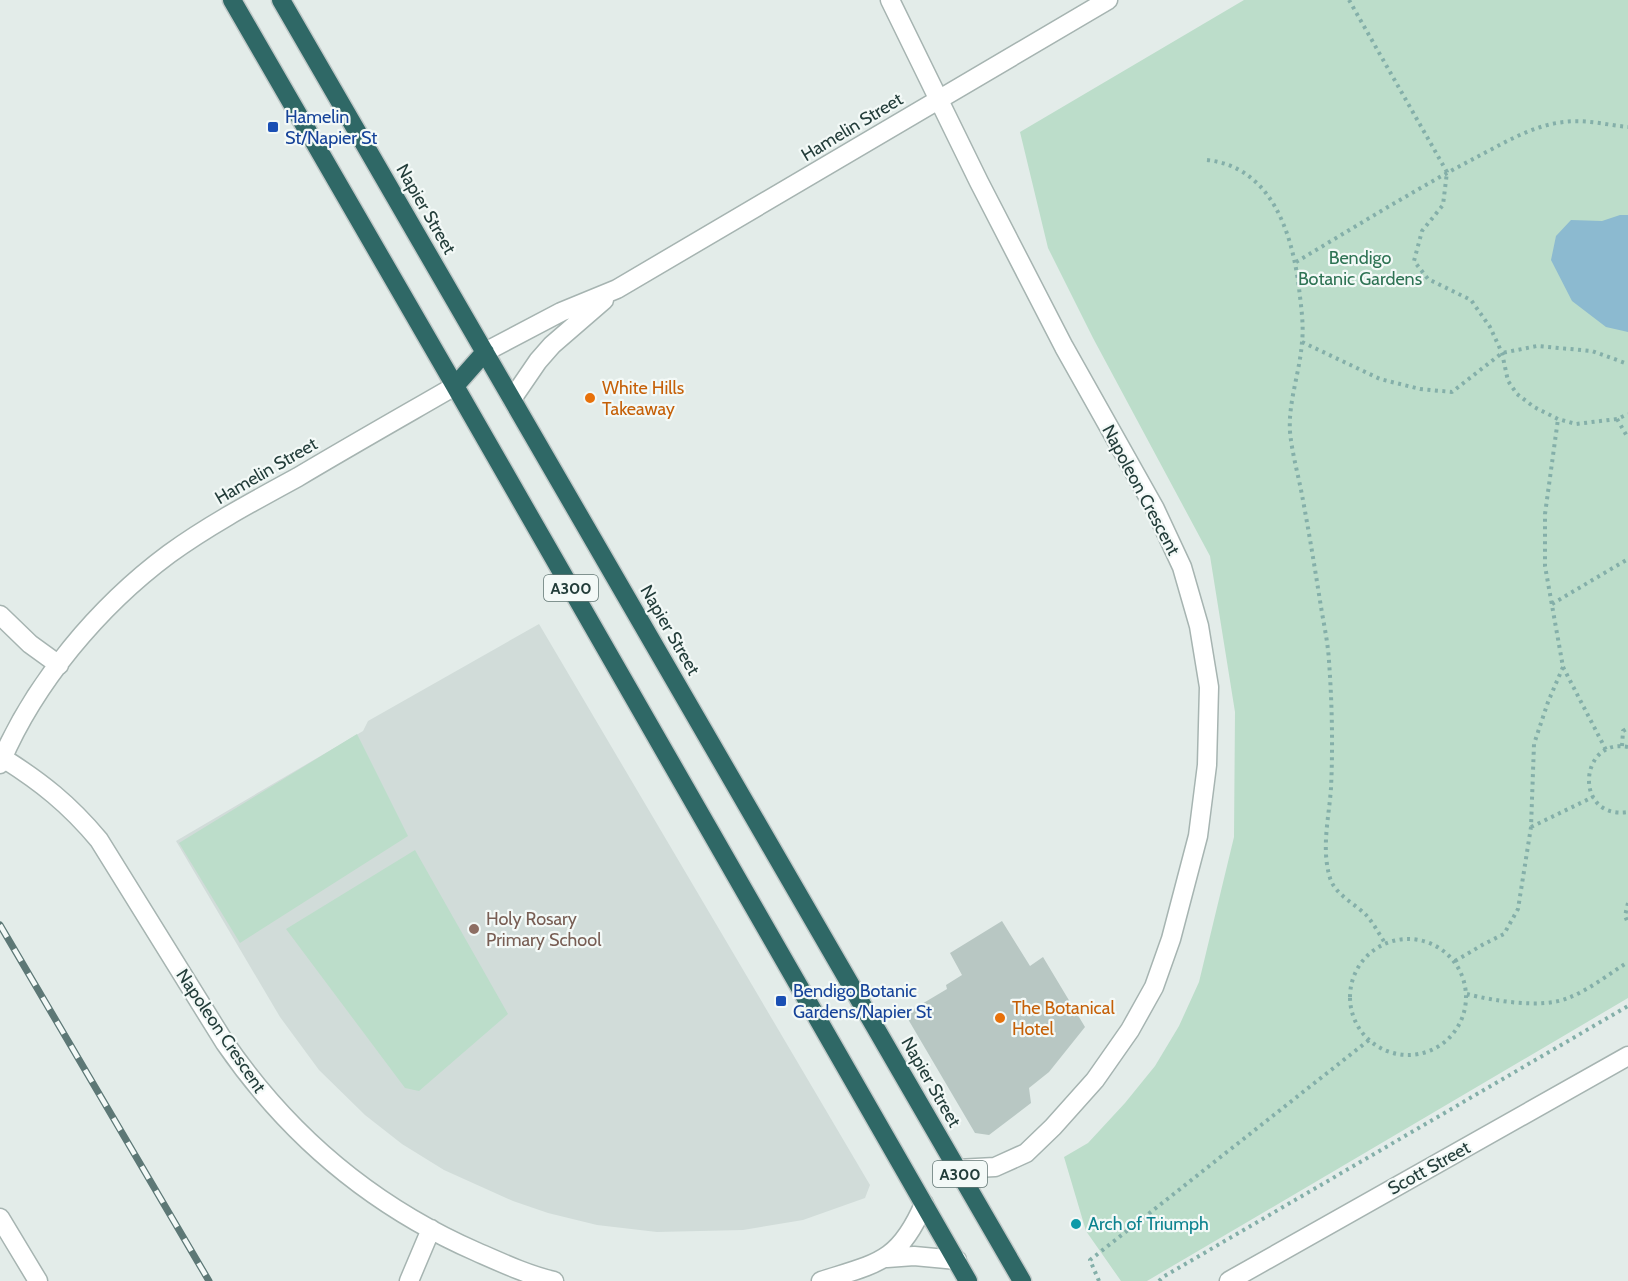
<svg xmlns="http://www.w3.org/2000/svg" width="1628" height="1281" font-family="Cabin,sans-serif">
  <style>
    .built { fill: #d1dcd9 }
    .green { fill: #bcddca }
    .water { fill: #8cbad0 }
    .building { fill: #b8c7c3 }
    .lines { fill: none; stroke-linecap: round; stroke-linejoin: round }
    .minor-casing { stroke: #a6b4b1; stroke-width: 21 }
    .highway-casing { stroke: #c1c9c8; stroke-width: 21 }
    .path { stroke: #84afa9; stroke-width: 4; stroke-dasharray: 3 4.5; stroke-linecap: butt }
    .minor { stroke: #fff; stroke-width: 18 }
    .highway { stroke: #2f6866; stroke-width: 18 }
    .rail-casing { stroke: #5d7876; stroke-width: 7 }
    .rail { stroke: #f3f9f7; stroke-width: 4.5; stroke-dasharray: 14; stroke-linecap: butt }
    .transit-dot { fill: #1a4fb4; stroke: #f3f9f7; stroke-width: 2 }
    .food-dot { fill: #e8710a; stroke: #f3f9f7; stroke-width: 2 }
    .education-dot { fill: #8d6e63; stroke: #f3f9f7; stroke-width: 2 }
    .culture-dot { fill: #0f9aa8; stroke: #f3f9f7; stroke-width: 2 }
    .labels { text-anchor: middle; stroke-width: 4.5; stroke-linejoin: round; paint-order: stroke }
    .shield { fill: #f3f9f7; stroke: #617573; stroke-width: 1.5 }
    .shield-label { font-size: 16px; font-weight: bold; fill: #233d3a }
    .transit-label { font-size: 18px; fill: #164399; stroke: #f3f9f7; text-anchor: start }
    .street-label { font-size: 18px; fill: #233d3a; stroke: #f3f9f7 }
    .park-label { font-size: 18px; fill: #2e7354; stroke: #f3f9f7 }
    .food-label { font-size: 18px; fill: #c56008; stroke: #f3f9f7; text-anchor: start }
    .education-label { font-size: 18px; fill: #785e54; stroke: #f3f9f7; text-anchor: start }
    .culture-label { font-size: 18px; fill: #0d838f; stroke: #f3f9f7; text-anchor: start }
  </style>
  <rect width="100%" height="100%" fill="#e3ece9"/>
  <path class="built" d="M 539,624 L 870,1185 L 865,1198 L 803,1220 L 743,1230 L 657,1232 L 597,1225 L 548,1213 L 513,1201 L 444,1170 L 402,1144 L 365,1115 L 319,1070 L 280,1017 L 176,841 L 363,731 L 368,721 Z"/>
  <path class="green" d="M 1244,0 L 1628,0 L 1628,998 L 1147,1281 L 1121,1281 L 1086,1231 L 1064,1157 L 1088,1143 L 1125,1103 L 1155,1066 L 1179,1026 L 1199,982 L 1234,837 L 1235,712 L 1210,556 L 1093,338 L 1048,248 L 1020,132 Z
    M 357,734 L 408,836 L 240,943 L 179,843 Z
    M 415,850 L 508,1014 L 419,1091 L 405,1088 L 286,929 Z"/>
  <path class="water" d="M 1620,215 L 1628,215 L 1628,332 L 1606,327 L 1572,301 L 1551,260 L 1556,236 L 1571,220 L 1602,221 Z"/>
  <path class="building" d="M 1002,921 L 1030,966 L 1043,957 L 1085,1027 L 1049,1072 L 1029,1088 L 1031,1103 L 989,1135 L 975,1133 L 905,1014 L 947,989 L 946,985 L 962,975 L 950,953 Z"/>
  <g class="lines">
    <g class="minor-casing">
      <path id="minor" d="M 890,0 L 979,182 L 1064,347 L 1155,509 L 1182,567 L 1199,626 L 1209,687 L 1207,765 L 1198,836 L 1171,939 L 1154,987 L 1130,1030 L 1095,1080 L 1053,1127 L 1026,1153 L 995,1167 L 957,1169
        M 485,352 L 561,312 L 617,289 L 1108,0
        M 512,399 L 538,361 L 552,345 L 604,300
        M 0,615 L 30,644 L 59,665
        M 3,758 C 41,782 69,804 99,840 L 225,1043 C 289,1136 374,1207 477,1252 C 502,1263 528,1275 554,1281
        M 0,764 C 34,683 99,606 169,554 C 209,525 254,501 298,477 C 350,446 403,416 455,386
        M 0,1218 L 38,1281
        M 887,1258 L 914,1256 L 957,1260
        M 409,1281 L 431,1229
        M 821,1281 C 878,1263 899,1262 924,1204
        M 1229,1281 L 1628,1056"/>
    </g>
    <g class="highway-casing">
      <path id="highway" d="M 232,0 L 455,386 L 968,1281
        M 281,0 L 1022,1281
        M 455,386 L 485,352"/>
    </g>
    <path class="path" d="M 1349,0 L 1447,172 L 1443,205 L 1422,231 L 1414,261 L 1428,279 L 1471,300 L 1490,327 L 1502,353 L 1508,381 L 1517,394 L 1534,407 L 1558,419 L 1576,424 L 1617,419 L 1628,414
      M 1207,160 C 1271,167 1292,232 1299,288 C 1301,306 1304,325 1302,342 C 1300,372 1288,402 1290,432 C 1292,453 1298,474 1302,495 C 1309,532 1315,569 1321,607 C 1324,625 1328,643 1329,661 C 1332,703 1333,746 1331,788 C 1329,818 1321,848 1330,878 C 1335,895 1356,904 1367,916 C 1374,924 1379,934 1385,943
      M 1296,262 C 1355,227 1414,190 1475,158 C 1502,144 1533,125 1564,122 C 1585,119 1607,125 1628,127
      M 1302,342 L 1380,379 L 1420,389 L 1452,392 L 1502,353 L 1537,346 L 1592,351 L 1628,364
      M 1617,419 L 1628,438
      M 1552,604 L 1628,559
      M 1563,667 L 1606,750
      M 1622,746 L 1623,731 L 1628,728
      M 1628,747 C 1579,737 1573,820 1628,812
      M 1531,827 L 1593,797
      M 1628,903 L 1625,916 L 1628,923
      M1350 997a58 58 0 1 1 116 0a58 58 0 1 1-116 0Z
      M 1455,961 L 1484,944 L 1504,934 L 1518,909 L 1531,827 L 1534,744 L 1548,702 L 1563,667 L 1545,566 L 1545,514 L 1558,419
      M 1467,994 C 1494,1001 1542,1009 1568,998 C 1589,990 1609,974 1628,962
      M 1099,1281 L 1090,1260 L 1369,1040
      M 1159,1281 L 1163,1277 L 1628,1006"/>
    <use href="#minor" class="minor"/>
    <use href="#highway" class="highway"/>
    <g class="rail-casing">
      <path id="rail" d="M 0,925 L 209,1281"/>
    </g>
    <use href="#rail" class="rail"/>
  </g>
  <g class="transit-dot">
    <rect x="267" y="121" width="12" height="12" rx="3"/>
    <rect x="775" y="995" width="12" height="12" rx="3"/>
  </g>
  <g class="food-dot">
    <circle cx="590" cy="398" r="6"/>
    <circle cx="1000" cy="1018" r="6"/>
  </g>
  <circle class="education-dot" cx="474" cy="929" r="6"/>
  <circle class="culture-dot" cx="1076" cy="1224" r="6"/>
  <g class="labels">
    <g class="shield">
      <rect x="544" y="575" width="54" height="26" rx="4.5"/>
      <rect x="933" y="1161" width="54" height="26" rx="4.5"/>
    </g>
    <g class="shield-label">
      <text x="571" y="594">A300</text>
      <text x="960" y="1180">A300</text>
    </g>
    <g class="transit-label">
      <text x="285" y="123">Hamelin<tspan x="285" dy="21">St/Napier St</tspan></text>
      <text x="793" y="997">Bendigo Botanic<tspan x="793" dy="21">Gardens/Napier St</tspan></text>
    </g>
    <g class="street-label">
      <text transform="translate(852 127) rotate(-31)" y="6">Hamelin Street</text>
      <text transform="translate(426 209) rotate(60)" y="6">Napier Street</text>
      <text transform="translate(266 471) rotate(-30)" y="6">Hamelin Street</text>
      <text transform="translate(1141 490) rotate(62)" y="6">Napoleon Crescent</text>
      <text transform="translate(670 630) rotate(60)" y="6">Napier Street</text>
      <text transform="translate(221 1031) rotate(56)" y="6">Napoleon Crescent</text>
      <text transform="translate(931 1082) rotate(60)" y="6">Napier Street</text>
      <text transform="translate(1429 1168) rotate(-29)" y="6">Scott Street</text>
    </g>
    <g class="park-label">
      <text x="1360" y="264">Bendigo<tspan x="1360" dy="21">Botanic Gardens</tspan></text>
    </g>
    <g class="food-label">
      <text x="602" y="394">White Hills<tspan x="602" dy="21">Takeaway</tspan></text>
      <text x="1012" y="1014">The Botanical<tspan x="1012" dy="21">Hotel</tspan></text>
    </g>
    <g class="education-label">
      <text x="486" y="925">Holy Rosary<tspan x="486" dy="21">Primary School</tspan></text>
    </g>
    <g class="culture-label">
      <text x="1088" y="1230">Arch of Triumph</text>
    </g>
  </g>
</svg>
